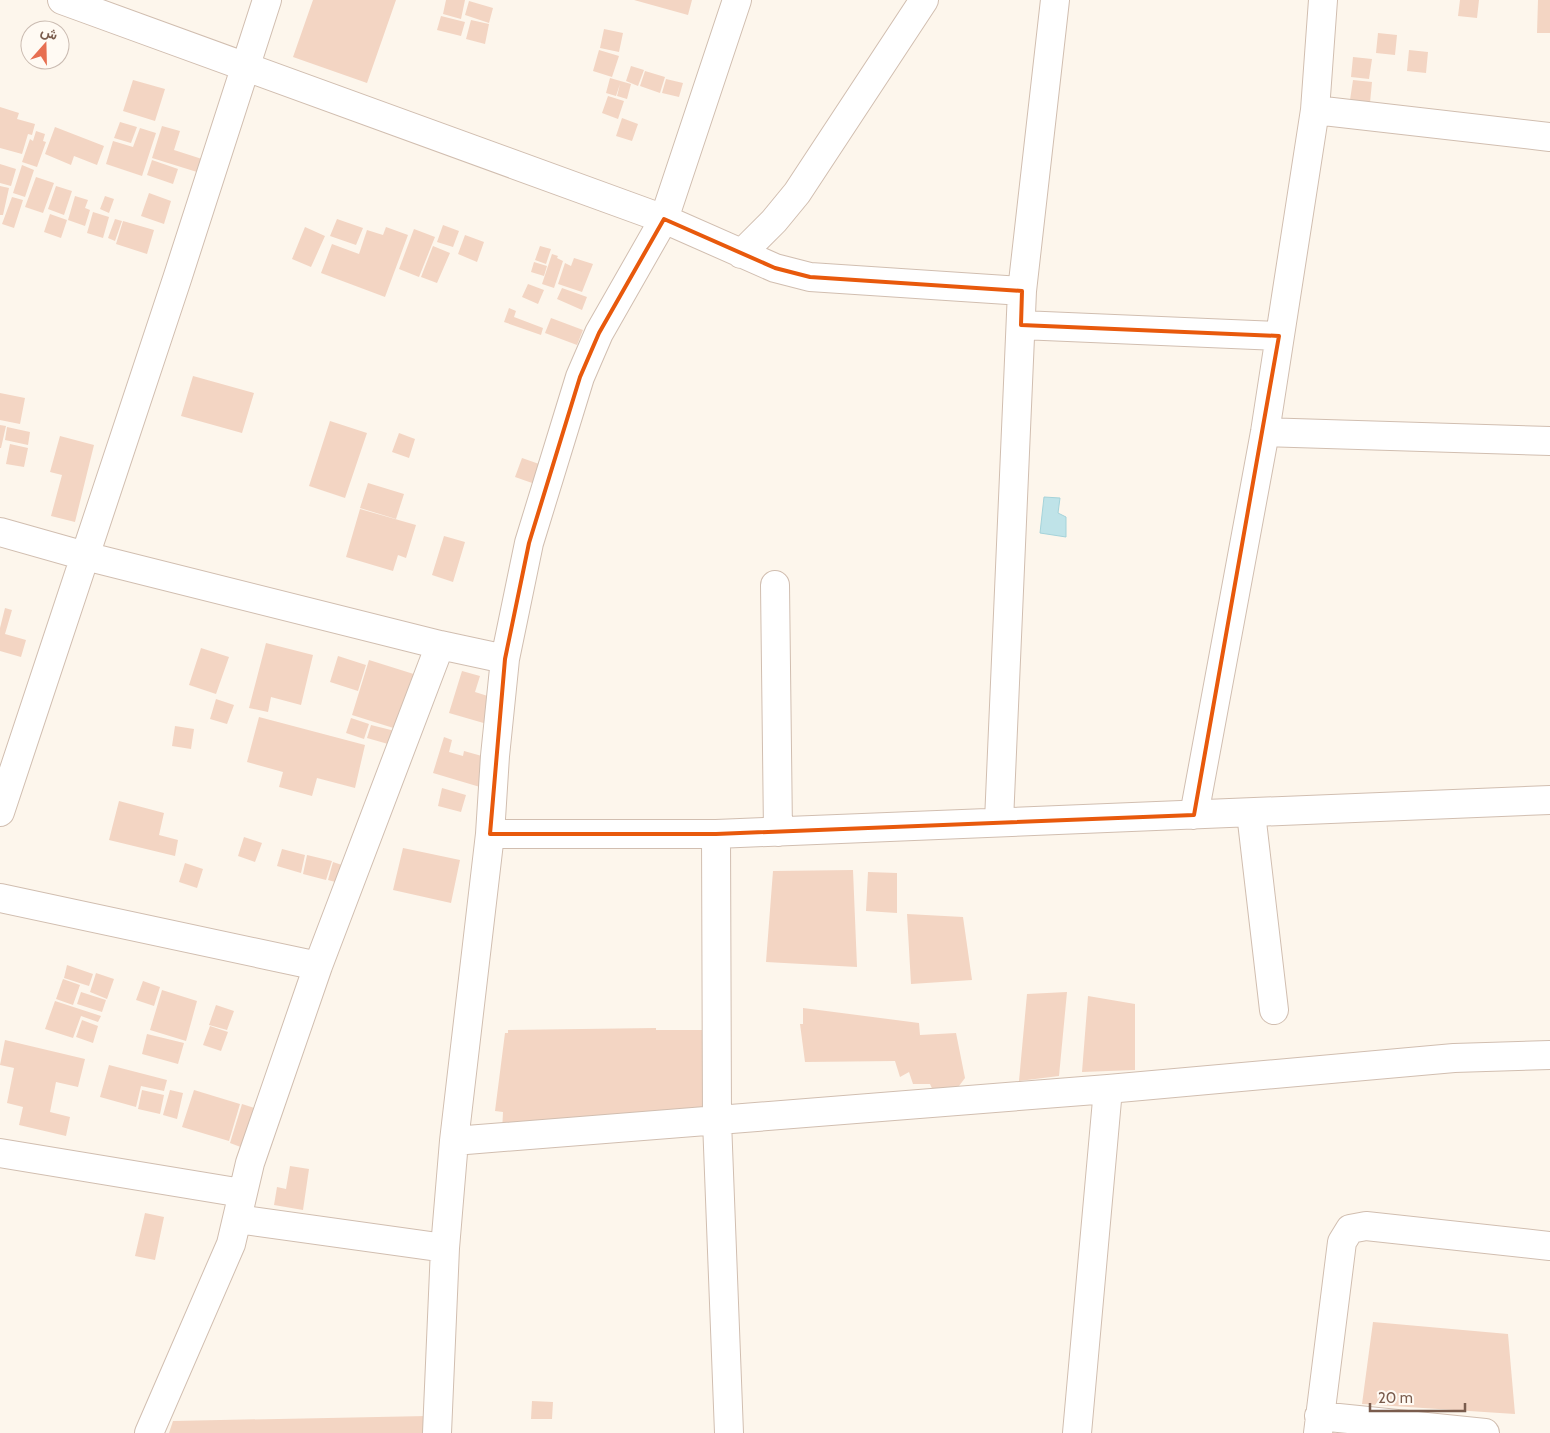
<svg xmlns="http://www.w3.org/2000/svg" width="1550" height="1433" font-family="Cabin,Vazirmatn,sans-serif">
  <style>
    .water { fill: #bfe3e8; stroke: #a5d3da }
    .building { fill: #f3d5c3 }
    .lines { fill: none; stroke-linecap: round; stroke-linejoin: round }
    .minor-casing { stroke: #d1beb0; stroke-width: 30 }
    .minor { stroke: #fff; stroke-width: 28 }
    .marked { fill: none; stroke: #e8590c; stroke-width: 4; stroke-linejoin: round }
  </style>
  <rect width="100%" height="100%" fill="#fdf6ec"/>
  <path class="water" d="M 1044,497 L 1060,498 L 1058,513 L 1066,517 L 1066,537 L 1040,533 Z"/>
  <path class="building" d="M 313,0 L 396,0 L 367,83 L 293,57 Z
    M 446,0 L 465,0 L 461,19 L 443,14 Z
    M 634,0 L 692,0 L 688,15 Z
    M 1460,0 L 1479,0 L 1477,18 L 1458,16 Z
    M 1538,0 L 1550,0 L 1550,33 L 1537,33 Z
    M 469,1 L 493,8 L 489,23 L 465,15 Z
    M 441,16 L 465,22 L 461,36 L 437,30 Z
    M 471,20 L 489,24 L 485,44 L 466,39 Z
    M 604,29 L 623,33 L 619,52 L 600,48 Z
    M 1378,33 L 1397,35 L 1395,55 L 1376,53 Z
    M 599,50 L 619,56 L 612,77 L 593,71 Z
    M 1409,50 L 1428,52 L 1426,73 L 1407,71 Z
    M 1353,57 L 1372,59 L 1369,79 L 1351,77 Z
    M 631,66 L 644,70 L 638,86 L 626,81 Z
    M 645,71 L 665,77 L 660,93 L 640,86 Z
    M 610,78 L 631,84 L 627,99 L 617,96 L 620,84 L 616,96 L 606,93 Z
    M 666,79 L 683,83 L 679,97 L 662,93 Z
    M 133,80 L 165,89 L 155,121 L 123,111 Z
    M 1353,80 L 1372,82 L 1370,103 L 1350,100 Z
    M 608,96 L 624,101 L 618,119 L 602,113 Z
    M 0,107 L 19,113 L 17,119 L 35,124 L 32,135 L 28,134 L 22,154 L 0,148 Z
    M 622,118 L 638,124 L 632,141 L 616,136 Z
    M 120,122 L 137,127 L 131,143 L 114,138 Z
    M 162,126 L 180,131 L 174,150 L 202,159 L 197,172 L 152,158 Z
    M 55,127 L 104,146 L 97,165 L 74,156 L 71,165 L 45,154 Z
    M 140,128 L 156,133 L 142,176 L 106,164 L 113,141 L 133,147 Z
    M 36,131 L 45,134 L 43,141 L 46,142 L 37,167 L 22,162 L 30,139 L 33,141 Z
    M 152,160 L 178,169 L 173,184 L 147,175 Z
    M 0,164 L 16,169 L 11,186 L 0,183 Z
    M 22,165 L 34,170 L 25,197 L 13,193 Z
    M 36,177 L 54,183 L 43,213 L 25,207 Z
    M 0,186 L 9,188 L 3,215 L 0,215 Z
    M 56,186 L 72,191 L 64,215 L 48,209 Z
    M 149,193 L 171,201 L 164,224 L 141,216 Z
    M 75,196 L 88,200 L 85,208 L 90,210 L 85,226 L 68,220 Z
    M 105,196 L 114,199 L 109,213 L 100,209 Z
    M 12,197 L 23,200 L 14,228 L 2,224 Z
    M 93,212 L 109,217 L 103,238 L 87,233 Z
    M 50,214 L 67,220 L 61,238 L 44,232 Z
    M 115,219 L 122,221 L 115,241 L 108,238 Z
    M 337,219 L 363,228 L 356,245 L 330,236 Z
    M 123,221 L 154,230 L 147,254 L 116,244 Z
    M 443,225 L 459,231 L 453,247 L 437,242 Z
    M 305,227 L 325,236 L 311,267 L 292,259 Z
    M 386,227 L 408,235 L 385,297 L 321,273 L 332,244 L 359,254 L 367,230 L 383,235 Z
    M 414,229 L 435,237 L 419,277 L 399,269 Z
    M 465,235 L 484,242 L 477,262 L 458,254 Z
    M 433,246 L 450,253 L 437,283 L 421,277 Z
    M 540,246 L 551,249 L 546,264 L 535,260 Z
    M 552,254 L 558,256 L 557,258 L 563,261 L 554,288 L 542,284 Z
    M 574,258 L 593,264 L 582,292 L 558,284 L 565,263 L 571,266 Z
    M 534,262 L 547,266 L 544,276 L 531,272 Z
    M 528,284 L 544,290 L 538,304 L 522,297 Z
    M 562,288 L 587,297 L 582,310 L 557,299 Z
    M 509,308 L 516,311 L 514,317 L 543,328 L 541,335 L 504,322 Z
    M 551,318 L 583,330 L 577,345 L 545,333 Z
    M 193,376 L 254,393 L 242,433 L 181,416 Z
    M 0,393 L 25,398 L 20,424 L 0,420 Z
    M 330,421 L 367,433 L 345,498 L 309,486 Z
    M 0,425 L 6,426 L 1,448 L 0,448 Z
    M 7,427 L 30,432 L 28,445 L 5,440 Z
    M 399,433 L 415,439 L 409,458 L 392,452 Z
    M 60,436 L 94,445 L 75,522 L 51,516 L 62,475 L 50,472 Z
    M 10,444 L 28,448 L 24,467 L 6,464 Z
    M 522,458 L 542,465 L 535,484 L 515,477 Z
    M 368,483 L 404,494 L 396,519 L 360,508 Z
    M 360,509 L 416,525 L 406,558 L 398,555 L 393,571 L 346,557 Z
    M 444,536 L 465,542 L 453,582 L 432,575 Z
    M 5,608 L 12,610 L 5,634 L 26,640 L 21,657 L 0,651 L 0,628 Z
    M 266,643 L 313,655 L 301,705 L 271,697 L 268,712 L 249,708 Z
    M 201,648 L 229,657 L 216,694 L 189,685 Z
    M 338,656 L 366,665 L 358,691 L 330,682 Z
    M 369,660 L 420,676 L 403,731 L 352,715 Z
    M 462,671 L 480,676 L 475,692 L 494,698 L 487,724 L 449,713 Z
    M 216,699 L 234,705 L 227,724 L 210,719 Z
    M 259,717 L 365,745 L 355,788 L 317,778 L 312,796 L 279,787 L 283,772 L 247,762 Z
    M 351,718 L 369,724 L 364,739 L 346,733 Z
    M 371,725 L 399,732 L 395,746 L 367,738 Z
    M 175,726 L 194,729 L 191,749 L 172,746 Z
    M 444,737 L 452,740 L 449,752 L 463,756 L 464,751 L 489,758 L 480,787 L 433,773 Z
    M 442,788 L 466,795 L 461,812 L 438,806 Z
    M 119,801 L 164,813 L 159,835 L 178,840 L 175,856 L 109,840 Z
    M 244,837 L 262,843 L 255,862 L 238,856 Z
    M 403,848 L 460,860 L 451,903 L 393,890 Z
    M 282,849 L 305,855 L 301,873 L 277,866 Z
    M 307,855 L 332,861 L 326,880 L 303,874 Z
    M 333,862 L 351,868 L 346,885 L 328,880 Z
    M 185,863 L 203,869 L 197,888 L 179,882 Z
    M 853,870 L 857,967 L 766,962 L 773,871 Z
    M 868,872 L 897,873 L 897,913 L 866,911 Z
    M 907,914 L 963,917 L 972,980 L 911,984 Z
    M 67,965 L 93,974 L 89,986 L 64,978 Z
    M 96,973 L 114,979 L 107,999 L 90,992 Z
    M 63,979 L 80,985 L 73,1005 L 56,999 Z
    M 143,981 L 160,987 L 154,1006 L 136,1000 Z
    M 162,990 L 197,1001 L 186,1041 L 150,1030 Z
    M 81,992 L 106,1000 L 102,1012 L 77,1004 Z
    M 1067,992 L 1059,1076 L 1019,1081 L 1027,994 Z
    M 1088,996 L 1135,1004 L 1135,1070 L 1082,1072 Z
    M 55,1001 L 101,1016 L 98,1022 L 81,1016 L 73,1038 L 45,1029 Z
    M 216,1005 L 234,1011 L 227,1030 L 209,1025 Z
    M 803,1008 L 919,1023 L 920,1035 L 956,1033 L 965,1078 L 959,1086 L 963,1094 L 936,1097 L 930,1084 L 913,1084 L 909,1072 L 900,1077 L 895,1061 L 805,1062 L 800,1024 L 803,1024 Z
    M 82,1020 L 98,1026 L 93,1043 L 76,1037 Z
    M 210,1026 L 228,1032 L 221,1051 L 203,1045 Z
    M 656,1028 L 656,1030 L 711,1030 L 712,1110 L 502,1132 L 503,1112 L 495,1111 L 505,1033 L 508,1033 L 508,1030 Z
    M 147,1034 L 184,1043 L 178,1064 L 142,1054 Z
    M 5,1040 L 85,1059 L 78,1087 L 56,1082 L 50,1112 L 70,1117 L 66,1136 L 19,1125 L 23,1107 L 7,1103 L 14,1068 L 0,1065 Z
    M 109,1065 L 167,1080 L 164,1091 L 141,1086 L 136,1107 L 100,1097 Z
    M 142,1090 L 164,1095 L 160,1114 L 138,1109 Z
    M 170,1090 L 183,1093 L 177,1119 L 163,1115 Z
    M 194,1090 L 240,1104 L 229,1141 L 182,1127 Z
    M 242,1104 L 258,1109 L 246,1149 L 230,1143 Z
    M 290,1166 L 309,1169 L 303,1210 L 274,1205 L 277,1187 L 286,1189 Z
    M 145,1213 L 164,1217 L 155,1260 L 135,1256 Z
    M 1373,1322 L 1508,1334 L 1515,1414 L 1362,1404 Z
    M 532,1401 L 553,1402 L 552,1419 L 531,1419 Z
    M 427,1416 L 426,1433 L 169,1433 L 173,1421 Z"/>
  <g class="lines">
    <g class="minor-casing">
      <path id="minor" d="M 62,0 L 664,219 L 775,268 L 810,277 L 1022,291
        M 1315,110 L 1550,137
        M 741,254 L 774,221 L 797,193 L 924,0
        M 1021,325 L 1279,336
        M 1265,432 L 1550,441
        M 0,532 L 85,556 L 440,645 L 505,659
        M 775,585 L 778,832
        M 0,812 L 177,279 L 267,0
        M 1251,813 L 1274,1010
        M 1194,815 L 1265,432 L 1315,110 L 1323,0
        M 999,821 L 1022,291 L 1055,0
        M 490,834 L 716,834 L 1550,800
        M 716,834 L 717,1121 L 729,1433
        M 0,898 L 318,966
        M 454,1141 L 1108,1089 L 1454,1058 L 1550,1055
        M 0,1153 L 242,1193
        M 237,1219 L 445,1248
        M 1319,1416 L 1485,1433
        M 149,1433 L 231,1244 L 250,1163 L 318,966 L 440,645
        M 437,1433 L 445,1248 L 454,1141 L 490,834 L 495,756 L 505,659 L 529,543 L 580,377 L 599,333 L 664,219 L 737,0
        M 1077,1433 L 1108,1089
        M 1318,1433 L 1342,1242 L 1350,1229 L 1366,1226 L 1550,1246"/>
    </g>
    <use href="#minor" class="minor"/>
  </g>
  <path class="marked" d="M 664,219 L 775,268 L 810,277 L 1022,291 L 1021,325 L 1279,336 L 1194,815 L 716,834 L 490,834 L 505,659 L 529,543 L 580,377 L 599,333 Z"/>
  <g transform="translate(45 45) rotate(20)"><circle r="24" fill="#fffaf3" stroke="#cabbb1"/>
  <path d="M0-4L9 19L0 12L-9 19Z" fill="#e76f51"/>
  <text y="-8" font-size="14" font-weight="bold" text-anchor="middle" fill="#7a5c4d">ش</text>
  </g>
  <path d="M1370 1403v8h95v-8" fill="none" stroke="#7a5c4d" stroke-width="2.5"/>
  <text x="1378" y="1403" font-size="15" fill="#7a5c4d" stroke="#fffaf3" stroke-width="4" paint-order="stroke">20 m</text>
</svg>
